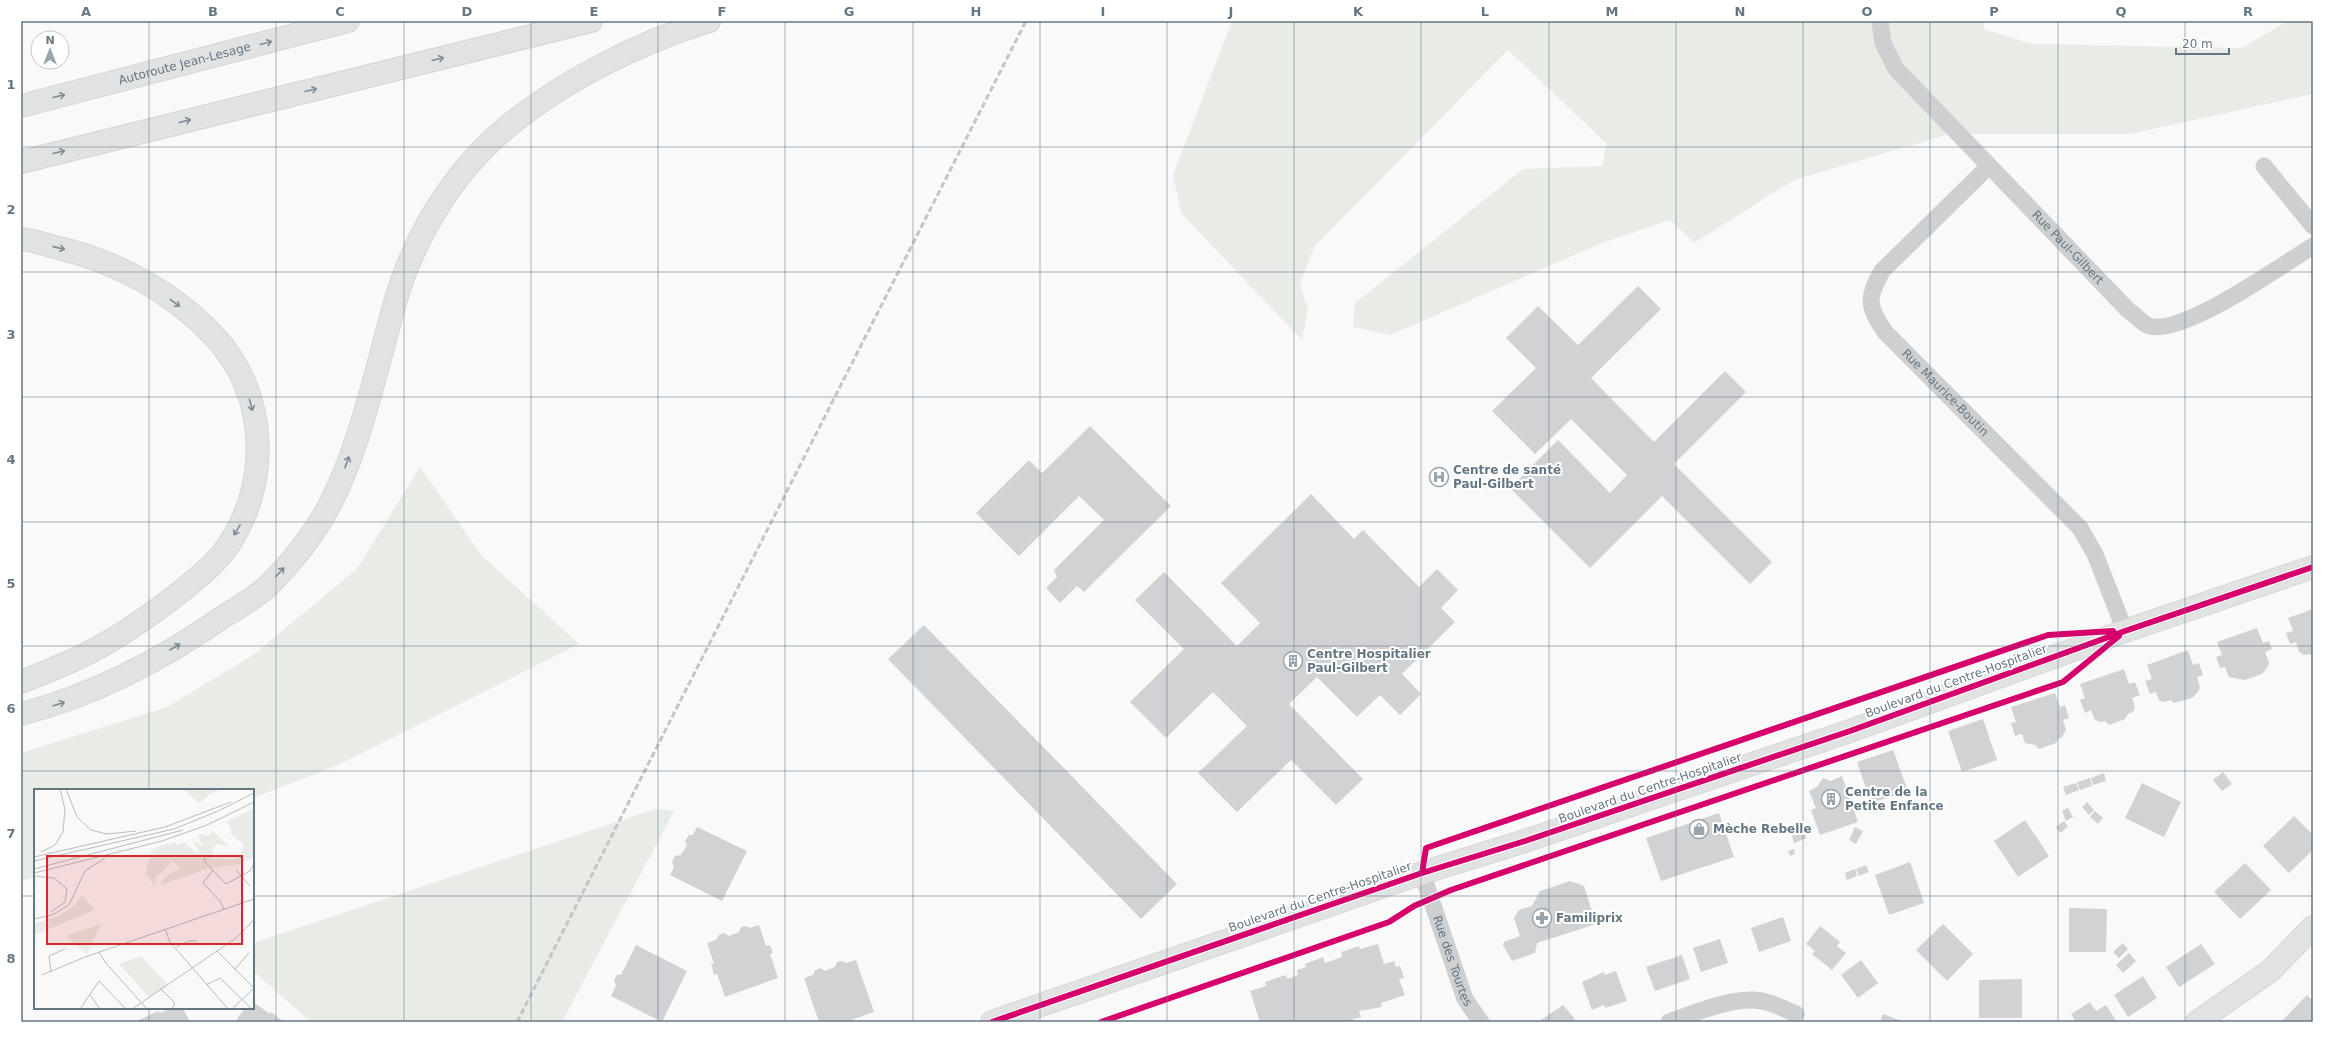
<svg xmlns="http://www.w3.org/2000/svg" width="2334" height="1043" font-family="'DejaVu Sans',sans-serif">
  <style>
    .green { fill: #e8ebe6 }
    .building { fill: #d0d2d3 }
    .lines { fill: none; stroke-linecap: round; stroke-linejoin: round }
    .secondary-casing { stroke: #d5d6d7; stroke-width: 24 }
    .highway-casing { stroke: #d5d6d6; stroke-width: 24 }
    .street { stroke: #cecfd0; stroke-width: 17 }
    .secondary { stroke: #e1e2e2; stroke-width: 22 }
    .highway { stroke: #e1e2e2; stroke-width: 22 }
    .rail { stroke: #c3c5c6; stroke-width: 3; stroke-dasharray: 6 3; stroke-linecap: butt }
    .cycleway-casing { stroke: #fff; stroke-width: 8 }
    .cycleway { stroke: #d6006c; stroke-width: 6 }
    .oneway { stroke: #7e8c96 }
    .grid { fill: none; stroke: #657683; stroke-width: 1; stroke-opacity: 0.55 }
    .labels { text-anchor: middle; stroke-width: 4; stroke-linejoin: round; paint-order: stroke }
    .street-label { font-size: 12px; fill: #657683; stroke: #fff }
    .poi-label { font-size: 12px; font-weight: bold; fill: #657683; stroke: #fff; text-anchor: start }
    .inset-road { fill: none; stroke: #b5bdc3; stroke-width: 1 }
    .view { fill: #d62828; fill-opacity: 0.15; stroke: #d62828; stroke-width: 2 }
    .inset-edge { fill: none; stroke: #657683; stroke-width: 2 }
    .neatline { fill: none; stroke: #657683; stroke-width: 1.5 }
    .grid-label { font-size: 13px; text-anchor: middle; font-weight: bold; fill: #657683 }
  </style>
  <rect width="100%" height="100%" fill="#f9f9f9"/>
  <path class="green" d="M 1232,21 L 1984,21 L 1984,29 L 2032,44 L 2241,48 L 2288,21 L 2313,21 L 2313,94 L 2129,134 L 1949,134 L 1794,180 L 1694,243 L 1670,220 L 1602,243 L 1390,335 L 1353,327 L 1355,303 L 1523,169 L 1602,166 L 1607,144 L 1508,50 L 1314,247 L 1300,285 L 1308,309 L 1302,340 L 1181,213 L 1173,175 Z
    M 420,467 L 482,556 L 579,644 L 340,764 L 253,798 L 253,790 L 35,790 L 35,877 L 21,881 L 21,753 L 167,707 L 253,655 L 357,569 Z
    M 655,809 L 674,811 L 562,1022 L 311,1022 L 253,971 L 253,943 Z"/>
  <path class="building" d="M 1638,286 L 1661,309 L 1591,378 L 1654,442 L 1725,371 L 1746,392 L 1674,464 L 1772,562 L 1750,584 L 1662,496 L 1590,568 L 1510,488 L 1558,440 L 1610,493 L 1627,475 L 1571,419 L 1535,454 L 1492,411 L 1536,368 L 1506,338 L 1538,306 L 1578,345 Z
    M 1090,426 L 1171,506 L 1084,592 L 1077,586 L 1060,603 L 1046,588 L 1057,577 L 1054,570 L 1104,520 L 1079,496 L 1019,556 L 976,513 L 1029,460 L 1042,473 Z
    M 1311,494 L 1354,539 L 1363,530 L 1419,587 L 1437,569 L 1458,590 L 1441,608 L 1455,622 L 1402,674 L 1421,694 L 1400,715 L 1380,695 L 1357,717 L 1317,677 L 1289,704 L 1363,779 L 1336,805 L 1291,760 L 1237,812 L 1198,773 L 1247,726 L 1213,692 L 1166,738 L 1130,702 L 1184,649 L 1135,600 L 1164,572 L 1237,646 L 1260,623 L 1221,583 Z
    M 2313,609 L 2313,654 L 2304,655 L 2299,652 L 2296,642 L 2290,644 L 2286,633 L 2293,631 L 2288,618 Z
    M 924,625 L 1177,884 L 1141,919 L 888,659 Z
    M 2257,628 L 2263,643 L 2269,641 L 2272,649 L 2265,652 L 2269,663 L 2267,668 L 2262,674 L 2245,680 L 2229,677 L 2225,667 L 2220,668 L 2216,657 L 2222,655 L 2217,642 Z
    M 2188,650 L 2193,665 L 2199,663 L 2203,675 L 2197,677 L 2200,687 L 2198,692 L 2192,698 L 2174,703 L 2171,700 L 2163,702 L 2159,700 L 2156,692 L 2150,694 L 2145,681 L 2152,679 L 2147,665 Z
    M 2124,669 L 2129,684 L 2135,682 L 2140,695 L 2132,698 L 2135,707 L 2133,712 L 2128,714 L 2125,719 L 2109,725 L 2105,721 L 2100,722 L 2095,720 L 2091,710 L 2085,713 L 2080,700 L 2085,698 L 2080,684 Z
    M 2055,693 L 2060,707 L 2065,705 L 2069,718 L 2063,720 L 2066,730 L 2062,737 L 2058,739 L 2056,743 L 2039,749 L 2035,745 L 2025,743 L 2022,734 L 2015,736 L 2011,723 L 2016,722 L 2011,707 Z
    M 1983,719 L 1997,760 L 1962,772 L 1948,731 Z
    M 1893,750 L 1908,791 L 1871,803 L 1857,762 Z
    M 2223,772 L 2232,784 L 2222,791 L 2213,780 Z
    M 2104,773 L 2106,781 L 2093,785 L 2091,778 Z
    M 1842,776 L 1858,822 L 1820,835 L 1811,810 L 1816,808 L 1809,791 L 1818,786 L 1823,778 L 1831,781 Z
    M 2090,778 L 2092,786 L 2080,790 L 2077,782 Z
    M 2076,783 L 2079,790 L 2066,795 L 2063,787 Z
    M 2142,783 L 2181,802 L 2164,837 L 2125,818 Z
    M 2087,802 L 2094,810 L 2089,815 L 2082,807 Z
    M 2068,808 L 2073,817 L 2066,821 L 2062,811 Z
    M 2095,811 L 2103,818 L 2098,824 L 2090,817 Z
    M 1719,813 L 1734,857 L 1661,881 L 1646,838 Z
    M 2294,816 L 2313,835 L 2313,850 L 2289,873 L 2263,846 Z
    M 2025,820 L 2049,856 L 2018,877 L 1994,841 Z
    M 2064,821 L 2068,827 L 2060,833 L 2056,827 Z
    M 697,827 L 747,851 L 722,901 L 670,875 L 674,867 L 672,862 L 675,856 L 681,855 L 687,845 L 685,841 L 689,835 L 693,835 Z
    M 1855,827 L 1863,831 L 1856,844 L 1849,840 Z
    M 1804,832 L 1807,838 L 1794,843 L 1792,836 Z
    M 1794,849 L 1795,854 L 1790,856 L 1788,851 Z
    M 1910,862 L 1924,903 L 1889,915 L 1875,875 Z
    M 2245,863 L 2271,890 L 2240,919 L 2214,892 Z
    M 1866,865 L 1869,872 L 1859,876 L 1856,869 Z
    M 1855,869 L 1857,876 L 1847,880 L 1845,873 Z
    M 1570,881 L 1584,886 L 1596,924 L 1537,943 L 1535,953 L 1512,961 L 1503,945 L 1504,942 L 1520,936 L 1514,918 L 1519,910 L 1532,906 L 1540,891 Z
    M 2069,908 L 2107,909 L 2106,952 L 2069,952 Z
    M 1783,917 L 1791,941 L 1759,952 L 1751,928 Z
    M 1943,924 L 1973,954 L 1947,981 L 1916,950 Z
    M 759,925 L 766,946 L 770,945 L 773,953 L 770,954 L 778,978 L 725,997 L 717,974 L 714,975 L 711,964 L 714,964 L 707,943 L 716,940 L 719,935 L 724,933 L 729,936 L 739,932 L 741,927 L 746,926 L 750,928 Z
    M 1820,926 L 1840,942 L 1837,946 L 1846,953 L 1832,970 L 1812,954 L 1815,951 L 1806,944 Z
    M 1720,939 L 1728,963 L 1701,972 L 1693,948 Z
    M 2123,943 L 2128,949 L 2119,958 L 2113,952 Z
    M 1378,944 L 1384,964 L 1394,961 L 1396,967 L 1400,966 L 1404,978 L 1399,979 L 1405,995 L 1381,1003 L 1382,1007 L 1359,1011 L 1361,1017 L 1345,1022 L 1260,1022 L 1250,991 L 1266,986 L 1265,982 L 1286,975 L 1287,979 L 1298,975 L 1297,970 L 1306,967 L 1305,964 L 1323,957 L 1325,963 L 1342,957 L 1341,952 L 1359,946 L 1360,949 Z
    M 2201,944 L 2215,964 L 2179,987 L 2166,967 Z
    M 636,945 L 687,971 L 662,1022 L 611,996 L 616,986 L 614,980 L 617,975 L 621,975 Z
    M 2129,953 L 2136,961 L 2123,973 L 2116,965 Z
    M 1682,955 L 1690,979 L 1655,991 L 1646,967 Z
    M 856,960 L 874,1012 L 846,1022 L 819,1022 L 804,978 L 813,975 L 815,970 L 821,968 L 825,971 L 835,967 L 837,962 L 842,961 L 846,963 Z
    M 1861,960 L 1878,983 L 1858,998 L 1841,975 Z
    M 1616,971 L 1627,1001 L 1605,1008 L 1604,1005 L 1592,1010 L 1582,982 L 1604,972 L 1605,975 Z
    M 2143,976 L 2157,998 L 2128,1017 L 2114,995 Z
    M 2022,979 L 2022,1018 L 1979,1018 L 1979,980 Z
    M 2307,995 L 2313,1001 L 2313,1022 L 2281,1022 Z
    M 253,1002 L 270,1014 L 271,1012 L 284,1022 L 235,1022 L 245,1008 L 253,1008 Z
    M 2090,1002 L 2096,1011 L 2106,1005 L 2117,1022 L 2076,1022 L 2071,1014 Z
    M 1563,1005 L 1575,1019 L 1571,1022 L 1538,1022 Z
    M 170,1008 L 183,1008 L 190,1022 L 139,1022 L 139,1020 L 158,1011 L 160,1013 Z
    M 1883,1014 L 1905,1022 L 1880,1022 Z"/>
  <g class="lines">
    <g class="secondary-casing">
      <path id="secondary" d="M 992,1022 L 1422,873 L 1525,841 L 1850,731 L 2125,631 L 2313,567
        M 2197,1022 L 2270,971 L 2313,927"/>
    </g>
    <g class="highway-casing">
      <g id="highway">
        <path id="s4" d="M 21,106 L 348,21"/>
        <path d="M 21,162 L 591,21"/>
        <path d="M 21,239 C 32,240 44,244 55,247 C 115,261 172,291 215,337 C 269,395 271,487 225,550 C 212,567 195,580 179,593 C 151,615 120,637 88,653 C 67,664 43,673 21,682"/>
        <path d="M 21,714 C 95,695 163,659 226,615 C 240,606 257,597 269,585 C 287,567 304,547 318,525 C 357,465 376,369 396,299 C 414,238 451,176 499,134 C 556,84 637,43 709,21"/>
      </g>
    </g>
    <g class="street">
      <path id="s1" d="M 1880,21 L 1883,43 L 1896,69 L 2128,310 C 2134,314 2141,322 2147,325 C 2178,340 2283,264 2313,246"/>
      <path id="s2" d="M 1989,166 L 1882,271 C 1867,298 1867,305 1885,332 L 2080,528 L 2095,554 L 2125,631"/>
      <path d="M 2264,166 L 2313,226"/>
      <path id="s3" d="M 1422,873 L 1465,999 L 1481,1022"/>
      <path d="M 1669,1022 C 1695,1013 1722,1001 1750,1000 C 1766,999 1782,1008 1796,1014"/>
    </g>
    <use href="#secondary" class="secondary"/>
    <use href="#highway" class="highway"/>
    <path class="rail" d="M 517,1022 L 1026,21"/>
    <g class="cycleway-casing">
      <path id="cycleway" d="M 1422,873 L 1426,848 L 2048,635 L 2113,631
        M 992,1022 L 1422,873 L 1525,841 L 1850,731 L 2125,631 L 2313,567
        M 1101,1022 L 1389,922 L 1414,906 L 1451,890 L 2063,682 L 2119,636"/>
    </g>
    <use href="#cycleway" class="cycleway"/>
  </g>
  <defs><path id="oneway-shaft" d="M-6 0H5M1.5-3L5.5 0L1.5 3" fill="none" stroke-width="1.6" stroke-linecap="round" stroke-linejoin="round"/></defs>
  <g class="oneway">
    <use href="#oneway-shaft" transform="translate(266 43) rotate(-15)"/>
    <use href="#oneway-shaft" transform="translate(438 59) rotate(-14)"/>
    <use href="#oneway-shaft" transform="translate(311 90) rotate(-14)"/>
    <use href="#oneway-shaft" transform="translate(59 96) rotate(-14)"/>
    <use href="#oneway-shaft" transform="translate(185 121) rotate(-14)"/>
    <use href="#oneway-shaft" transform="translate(59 152) rotate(-14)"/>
    <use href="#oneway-shaft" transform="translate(59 248) rotate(13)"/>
    <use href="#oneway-shaft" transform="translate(175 303) rotate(37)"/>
    <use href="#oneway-shaft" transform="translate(251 405) rotate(75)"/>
    <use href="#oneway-shaft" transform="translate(347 462) rotate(-70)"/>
    <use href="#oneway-shaft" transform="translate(237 530) rotate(121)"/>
    <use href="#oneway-shaft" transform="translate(280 572) rotate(-48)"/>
    <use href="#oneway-shaft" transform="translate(175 647) rotate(-30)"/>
    <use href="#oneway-shaft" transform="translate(59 704) rotate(-18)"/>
  </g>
  <path class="grid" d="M 149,21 L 149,790M 276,21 L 276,1022M 404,21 L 404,1022M 531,21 L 531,1022M 658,21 L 658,1022M 785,21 L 785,1022M 913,21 L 913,1022M 1040,21 L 1040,1022M 1167,21 L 1167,1022M 1294,21 L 1294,1022M 1421,21 L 1421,1022M 1549,21 L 1549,1022M 1676,21 L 1676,1022M 1803,21 L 1803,1022M 1930,21 L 1930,1022M 2058,21 L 2058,1022M 2185,21 L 2185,1022M 21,147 L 2313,147M 21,272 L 2313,272M 21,397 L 2313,397M 21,522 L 2313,522M 21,646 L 2313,646M 21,771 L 2313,771M 21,896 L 35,896M 253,896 L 2313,896M 149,1008 L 149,1022"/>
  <defs>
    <g id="hospital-ring" transform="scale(1)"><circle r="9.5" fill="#fff" stroke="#99a4ac" stroke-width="1.5"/><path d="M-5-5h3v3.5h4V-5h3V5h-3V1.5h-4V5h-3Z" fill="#99a4ac"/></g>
    <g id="building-ring" transform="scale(1)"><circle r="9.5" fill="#fff" stroke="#99a4ac" stroke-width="1.5"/><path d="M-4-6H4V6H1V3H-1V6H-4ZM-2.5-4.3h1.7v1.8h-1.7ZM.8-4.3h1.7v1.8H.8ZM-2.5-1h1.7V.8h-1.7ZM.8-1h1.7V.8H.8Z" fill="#99a4ac"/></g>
    <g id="shop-ring" transform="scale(1)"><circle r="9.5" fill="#fff" stroke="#99a4ac" stroke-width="1.5"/><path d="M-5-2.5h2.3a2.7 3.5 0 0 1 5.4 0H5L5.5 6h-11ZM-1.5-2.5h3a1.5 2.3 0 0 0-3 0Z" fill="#99a4ac"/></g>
    <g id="pharmacy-ring" transform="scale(1)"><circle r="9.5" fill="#fff" stroke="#99a4ac" stroke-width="1.5"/><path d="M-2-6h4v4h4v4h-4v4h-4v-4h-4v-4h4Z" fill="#99a4ac"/></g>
  </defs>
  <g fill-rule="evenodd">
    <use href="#hospital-ring" x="1439" y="477"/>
    <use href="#building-ring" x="1293" y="661"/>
    <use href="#building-ring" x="1831" y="799"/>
    <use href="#shop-ring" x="1699" y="829"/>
    <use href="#pharmacy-ring" x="1542" y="918"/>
  </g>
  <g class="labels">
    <g class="street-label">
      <text dy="4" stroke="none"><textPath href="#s4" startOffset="169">Autoroute Jean-Lesage</textPath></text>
      <text dy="4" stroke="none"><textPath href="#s1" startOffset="299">Rue Paul-Gilbert</textPath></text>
      <text dy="4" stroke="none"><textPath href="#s2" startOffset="302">Rue Maurice-Boutin</textPath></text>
      <text transform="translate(1956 681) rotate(-20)" y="4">Boulevard du Centre-Hospitalier</text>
      <text transform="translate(1650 788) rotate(-19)" y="4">Boulevard du Centre-Hospitalier</text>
      <text transform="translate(1320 897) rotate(-19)" y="4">Boulevard du Centre-Hospitalier</text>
      <text dy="4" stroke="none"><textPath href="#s3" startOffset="93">Rue des Tourtes</textPath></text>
    </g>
    <g class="poi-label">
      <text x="1453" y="474">Centre de santé<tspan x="1453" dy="14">Paul-Gilbert</tspan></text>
      <text x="1307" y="658">Centre Hospitalier<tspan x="1307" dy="14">Paul-Gilbert</tspan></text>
      <text x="1845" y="796">Centre de la<tspan x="1845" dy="14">Petite Enfance</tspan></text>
      <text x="1713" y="833">Mèche Rebelle</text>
      <text x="1556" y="922">Familiprix</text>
    </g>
  </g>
  <g transform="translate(34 789)">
    <rect width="220" height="220" fill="#f9f9f9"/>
    <path d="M 149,0 L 189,0 L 178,4 L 165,14 ZM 220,19 L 220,68 L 206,75 L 175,79 L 129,95 L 126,93 L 140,82 L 147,81 L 139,72 L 122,88 L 121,96 L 111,85 L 118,60 L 140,53 L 142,55 L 151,54 L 163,65 L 165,61 L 158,51 L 170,57 L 164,48 L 168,45 L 174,47 L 179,42 L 195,58 L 184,55 L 179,59 L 178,70 L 200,71 L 206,68 L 210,56 L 197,45 L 197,38 L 192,33 ZM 48,106 L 61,121 L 0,146 L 0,135 L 27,126 L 42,115 ZM 67,135 L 53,165 L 32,147 ZM 107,167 L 134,196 L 115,208 L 85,175 Z" fill="#e8ebe6"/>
    <path class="inset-road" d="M 32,0 L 43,28 L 57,41 L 73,45 L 102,42M 7,63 L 21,56 L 29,43 L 31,20 L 26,0M 0,68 L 131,38 L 197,13M 170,68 L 171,73 L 192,95 L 216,82 L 220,75M 0,72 L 140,40 L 184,22 L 220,4M 0,80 L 149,41M 179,81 L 169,94 L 186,112 L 190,120M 202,81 L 216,97M 0,84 L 128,52 L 173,36 L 220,13M 0,87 L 20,89 L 33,100 L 31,113 L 17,123M 0,130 L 18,126 L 35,116 L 51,82 L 71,69M 131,140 L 136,153 L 194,220M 142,158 L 155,152 L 163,152M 183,162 L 220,199M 65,163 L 71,173 L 113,220M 201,180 L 215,164M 17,183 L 15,167 L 31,160M 8,186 L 51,168 L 220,110M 172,196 L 186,189 L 218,220M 127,200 L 141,214 L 138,220M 56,206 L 66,220M 46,220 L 65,192 L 92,220M 98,220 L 202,149 L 220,131M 198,220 L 220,199"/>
    <path class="view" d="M 13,67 L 208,67 L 208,155 L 13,155 Z"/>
    <rect width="220" height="220" class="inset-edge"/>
  </g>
  <rect width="2334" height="1043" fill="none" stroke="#ffffff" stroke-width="44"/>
  <g transform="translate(50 50)"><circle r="19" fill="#ffffff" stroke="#c1c8cd"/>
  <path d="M0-3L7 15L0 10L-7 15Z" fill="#99a4ac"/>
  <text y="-6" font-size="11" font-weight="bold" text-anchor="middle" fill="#657683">N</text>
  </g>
  <path d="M2176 48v6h53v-6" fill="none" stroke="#657683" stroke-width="2"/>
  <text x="2182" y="48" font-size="12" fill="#657683" stroke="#ffffff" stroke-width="3" paint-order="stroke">20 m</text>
  <rect x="22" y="22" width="2290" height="999" class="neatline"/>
  <g class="grid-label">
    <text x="86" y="16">A</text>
    <text x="213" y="16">B</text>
    <text x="340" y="16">C</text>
    <text x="467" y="16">D</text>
    <text x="594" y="16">E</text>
    <text x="722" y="16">F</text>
    <text x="849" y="16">G</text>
    <text x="976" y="16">H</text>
    <text x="1103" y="16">I</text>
    <text x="1231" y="16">J</text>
    <text x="1358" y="16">K</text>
    <text x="1485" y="16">L</text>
    <text x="1612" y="16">M</text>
    <text x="1740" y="16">N</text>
    <text x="1867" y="16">O</text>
    <text x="1994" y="16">P</text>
    <text x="2121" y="16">Q</text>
    <text x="2248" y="16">R</text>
    <text x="11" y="89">1</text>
    <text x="11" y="214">2</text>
    <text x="11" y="339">3</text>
    <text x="11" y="464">4</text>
    <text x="11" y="588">5</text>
    <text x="11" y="713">6</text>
    <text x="11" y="838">7</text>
    <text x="11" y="963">8</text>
  </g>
</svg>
